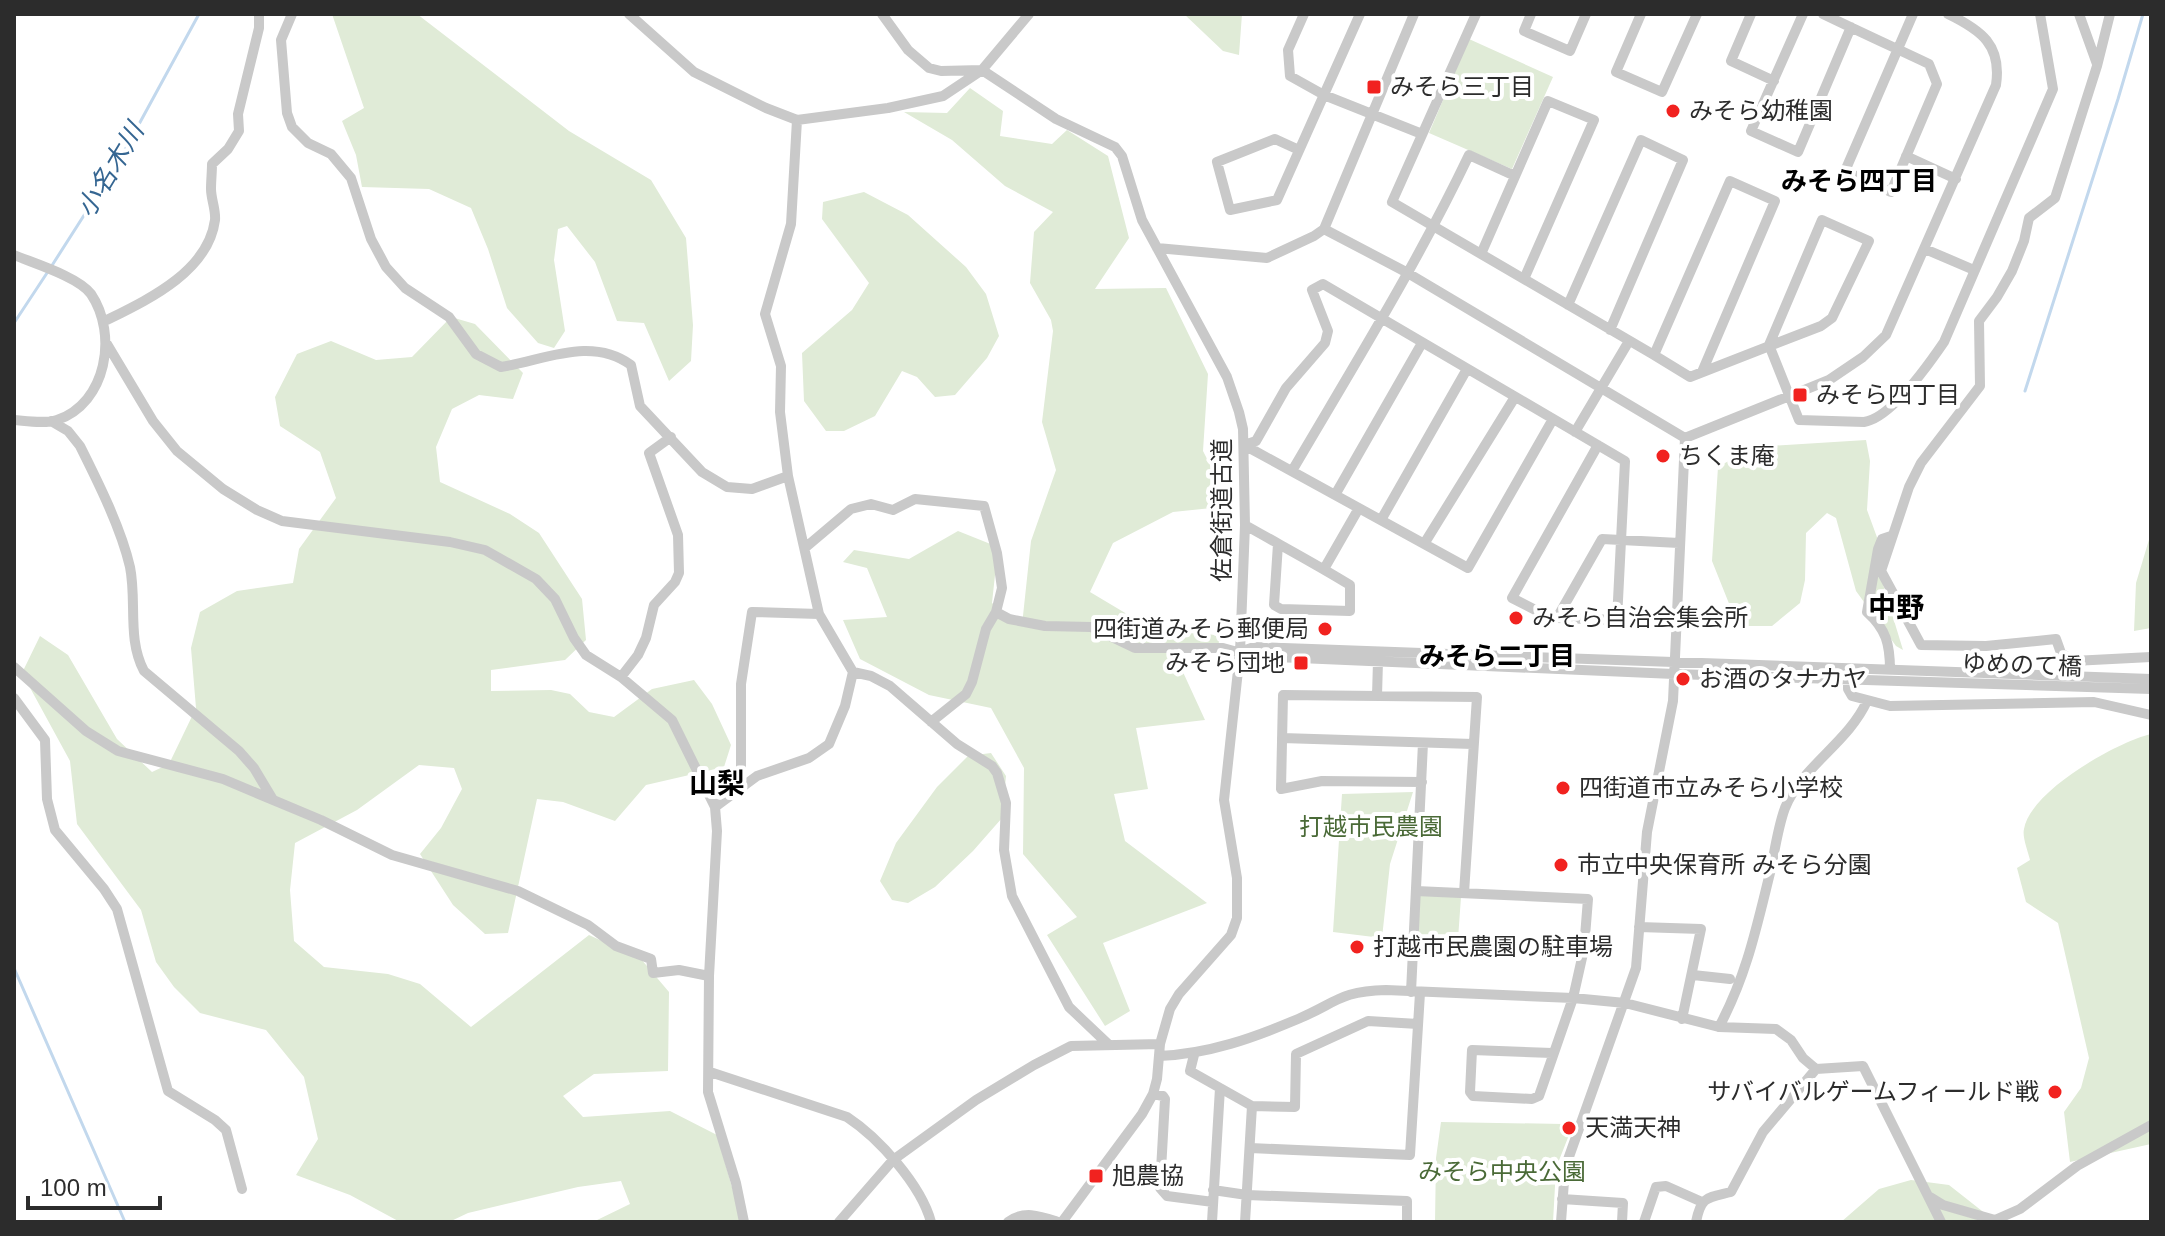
<svg xmlns="http://www.w3.org/2000/svg" width="2165" height="1236" font-family="Arial,'Noto Sans JP',sans-serif">
  <style>
    .green { fill: #e0ebd7 }
    .lines { fill: none; stroke-linecap: round; stroke-linejoin: round }
    .stream { stroke: #c2d8ed; stroke-width: 3 }
    .minor { stroke: #c9c9c9; stroke-width: 10 }
    .poi-dot { fill: #f1221f; stroke: #fff; stroke-width: 3 }
    .labels { text-anchor: middle; stroke-width: 8; stroke-linejoin: round; paint-order: stroke }
    .poi-label { font-size: 24px; fill: #2c2c2c; stroke: #fff; text-anchor: start }
    .street-label { font-size: 24px; fill: #2c2c2c; stroke: #fff }
    .park-label { font-size: 24px; fill: #4a6a37; stroke: #fff }
    .water-label { font-size: 26px; font-style: italic; fill: #356692; stroke: #fff }
    .neighbourhood-label { font-size: 26px; font-weight: bold; fill: #000; stroke: #fff }
    .quarter-label { font-size: 28px; font-weight: bold; fill: #000; stroke: #fff }
  </style>
  <rect width="100%" height="100%" fill="#fff"/>
  <path class="green" d="M 332,14 L 417,14 L 569,131 L 651,180 L 686,238 L 693,325 L 691,361 L 669,381 L 644,323 L 617,321 L 595,262 L 567,226 L 558,229 L 554,260 L 565,331 L 554,348 L 538,343 L 507,308 L 488,249 L 471,208 L 429,189 L 362,187 L 356,155 L 342,121 L 364,108 Z
    M 1184,14 L 1242,14 L 1239,55 L 1223,51 Z
    M 1469,39 L 1553,77 L 1512,169 L 1429,133 Z
    M 970,88 L 1003,111 L 1000,136 L 1052,144 L 1067,130 L 1108,156 L 1129,238 L 1095,289 L 1166,288 L 1208,374 L 1203,451 L 1231,506 L 1173,512 L 1113,543 L 1090,592 L 1142,623 L 1220,636 L 1218,647 L 1171,646 L 1205,720 L 1136,728 L 1148,789 L 1114,794 L 1125,841 L 1207,903 L 1103,943 L 1130,1011 L 1105,1026 L 1047,935 L 1077,917 L 1023,854 L 1024,768 L 991,708 L 929,695 L 860,659 L 843,620 L 887,617 L 867,568 L 843,562 L 854,550 L 909,559 L 958,531 L 998,547 L 992,603 L 1022,625 L 1031,541 L 1056,470 L 1042,422 L 1053,331 L 1051,320 L 1030,283 L 1034,232 L 1053,212 L 1005,186 L 952,140 L 904,112 L 947,113 Z
    M 864,192 L 908,215 L 966,267 L 986,294 L 999,336 L 987,358 L 955,395 L 935,397 L 917,377 L 902,371 L 875,416 L 844,431 L 826,431 L 804,401 L 802,353 L 852,310 L 869,283 L 822,219 L 823,202 Z
    M 451,317 L 475,324 L 523,373 L 513,399 L 479,395 L 452,409 L 436,447 L 440,482 L 510,514 L 539,533 L 582,599 L 586,640 L 565,660 L 491,670 L 491,691 L 551,690 L 570,694 L 589,712 L 614,717 L 652,689 L 694,680 L 712,704 L 731,745 L 724,767 L 646,785 L 615,821 L 563,802 L 537,799 L 508,933 L 485,934 L 453,905 L 420,854 L 441,828 L 462,789 L 454,768 L 419,765 L 357,810 L 295,843 L 290,890 L 294,941 L 324,967 L 388,974 L 420,984 L 471,1027 L 589,935 L 641,959 L 669,992 L 668,1071 L 594,1074 L 563,1096 L 583,1117 L 670,1111 L 717,1135 L 742,1222 L 593,1222 L 630,1204 L 621,1181 L 578,1187 L 468,1213 L 449,1222 L 400,1222 L 350,1195 L 296,1175 L 318,1139 L 304,1077 L 266,1030 L 200,1013 L 174,987 L 156,962 L 141,910 L 77,824 L 70,761 L 22,673 L 40,636 L 68,655 L 117,739 L 152,772 L 169,764 L 196,708 L 191,648 L 200,612 L 237,591 L 293,583 L 299,549 L 336,498 L 320,452 L 280,426 L 275,397 L 297,354 L 331,341 L 376,360 L 412,357 Z
    M 1866,440 L 1870,461 L 1867,510 L 1878,540 L 1882,581 L 1903,650 L 1896,646 L 1856,591 L 1836,518 L 1827,513 L 1806,533 L 1805,580 L 1800,603 L 1772,626 L 1738,626 L 1712,561 L 1718,467 L 1753,447 Z
    M 2151,533 L 2151,628 L 2134,631 L 2136,583 Z
    M 2151,734 L 2151,1144 L 2070,1162 L 2064,1112 L 2081,1088 L 2089,1058 L 2058,923 L 2026,902 L 2017,868 L 2030,860 C 2028,851 2022,837 2024,829 C 2030,791 2117,742 2151,734 Z
    M 991,753 L 1006,776 L 1002,818 L 973,851 L 935,887 L 908,903 L 892,900 L 880,881 L 896,843 L 937,787 L 968,756 Z
    M 1413,792 L 1390,864 L 1382,938 L 1333,932 L 1342,794 Z
    M 1420,895 L 1461,897 L 1458,939 L 1418,937 Z
    M 1441,1122 L 1563,1124 L 1561,1133 L 1569,1135 L 1556,1168 L 1553,1222 L 1435,1222 L 1436,1158 Z
    M 1911,1180 L 1949,1185 L 1996,1222 L 1841,1222 L 1879,1189 Z"/>
  <g class="lines">
    <path class="stream" d="M 51,267 L 120,159 L 199,14
      M 14,323 L 47,273
      M 2025,391 L 2118,99 L 2143,14
      M 14,968 L 125,1222"/>
    <path class="minor" d="M 292,14 L 281,40 L 287,113 L 292,127 L 308,143 L 331,154 L 351,178 L 371,239 L 386,267 L 405,288 L 449,317 L 476,354 L 501,367 C 545,360 591,336 631,365 L 640,406 L 702,472 L 727,487 L 752,489 L 788,476
      M 629,14 L 694,72 L 766,108 L 797,120 L 888,108 L 943,96 L 982,70 L 1029,14
      M 882,14 L 908,50 L 929,68 L 941,71 L 982,70 L 1056,119 L 1115,147 L 1122,156 L 1142,220 L 1227,377 L 1239,412 L 1243,429 L 1245,525 L 1240,652 L 1224,800 L 1237,878 L 1237,918 L 1231,935 L 1179,994 L 1170,1009 L 1160,1044 L 1157,1079 L 1153,1094 L 1142,1114 L 1062,1222
      M 1304,14 L 1288,50 L 1290,76 L 1324,95 L 1422,134
      M 1476,14 L 1392,202 L 1654,355 L 1730,181 L 1775,201 L 1702,372
      M 1531,14 L 1524,31 L 1570,51 L 1586,14
      M 1641,14 L 1616,72 L 1662,92 L 1697,14
      M 1751,14 L 1731,61 L 1774,81
      M 1803,14 L 1751,131 L 1798,152 L 1851,27
      M 1823,14 C 1858,31 1893,47 1929,64 L 1937,84 L 1891,192 L 1845,171 L 1913,14
      M 2079,14 L 2097,64
      M 2110,14 L 2097,66 L 2055,198 L 2029,218 L 2024,241 L 2012,271 L 1997,297 L 1979,321 L 1980,386 L 1921,463 L 1909,487 L 1881,571 L 1921,645 L 1986,646 L 2056,639 L 2061,653 L 2073,661 L 2151,657
      M 1299,150 L 1275,139 L 1217,162 L 1230,210 L 1277,200 L 1360,14
      M 1906,156 L 1956,179
      M 1324,229 L 1406,272 L 1685,438
      M 1157,248 L 1267,258 L 1314,236 L 1324,229 L 1414,14
      M 1925,249 L 1974,270
      M 1481,254 L 1548,101 L 1594,120 L 1524,279
      M 14,255 C 33,263 79,277 91,294 C 118,334 107,403 57,420 C 45,424 27,421 14,420
      M 1568,305 L 1641,140 L 1683,160 L 1610,330
      M 103,322 C 145,301 208,273 215,220 C 216,210 211,199 211,189 C 211,181 212,172 212,164 L 228,149 L 239,131 L 238,114 L 259,28 L 259,14
      M 107,344 L 153,421 L 177,451 L 223,489 L 257,510 L 282,521 L 450,542 L 485,550 L 536,579 L 555,599 L 574,638 L 586,655 L 621,677 L 672,720 L 715,807 L 717,831 L 709,976 L 708,1092 L 736,1183 L 744,1222
      M 1654,355 L 1690,377 L 1821,326 L 1832,318 L 1869,241 L 1822,220 L 1769,345 L 1799,420 L 1864,422 C 1891,418 1929,364 1944,342 L 2053,89 L 2040,14
      M 51,421 L 68,431 L 80,446 C 98,482 121,528 130,567 C 137,602 127,639 144,671 L 239,751 L 254,768 L 272,798
      M 1575,432 L 1629,341
      M 1685,438 L 1829,380 L 1863,357 L 1886,335 L 1996,85 C 2002,45 1981,30 1948,14
      M 1244,445 L 1256,441 L 1286,388 L 1325,343 L 1328,331 L 1312,290 L 1323,284 L 1625,461 L 1617,620 L 1557,618 L 1547,616 L 1512,598 L 1598,445
      M 1244,445 L 1468,568 L 1553,419
      M 1292,471 C 1353,367 1417,264 1469,155 L 1515,176
      M 1335,495 L 1422,343
      M 1381,520 L 1467,369
      M 1245,525 C 1280,545 1316,564 1350,585 L 1350,611 L 1281,609 L 1274,605 L 1278,544
      M 1424,544 L 1515,397
      M 806,547 L 851,509 L 871,504 L 893,510 L 915,499 L 984,506 L 997,553 L 1002,588 L 996,612 L 986,629 L 972,682 L 966,694 L 931,722
      M 1324,569 L 1359,508
      M 996,612 L 1009,619 L 1045,626 L 1091,627 L 1135,648 L 1223,648 L 1252,656 L 1674,674 L 2151,689
      M 1557,618 L 1602,539 L 1679,543
      M 1240,652 L 1254,647 L 2151,679
      M 14,667 L 86,731 L 118,751 L 223,779 L 321,820 L 392,855 L 518,891 L 588,925 L 616,946 L 651,959 L 653,973 L 679,970 L 709,976
      M 1890,670 C 1890,644 1886,629 1867,612 L 1878,549 L 1882,539 L 1891,536
      M 853,672 L 871,676 L 890,686 L 957,744 L 992,766 L 997,773 L 1006,803 L 1004,850 L 1012,896 L 1069,1007 L 1108,1044
      M 621,677 L 638,655 L 646,638 L 654,605 L 675,582 L 679,573 L 678,535 L 649,453 L 671,437
      M 1848,679 L 1848,689 L 1852,696 L 1890,706 L 2094,702 L 2151,715
      M 1377,696 L 1378,661
      M 14,698 L 45,740 L 47,799 L 55,830 L 104,889 L 117,909 L 168,1091 L 215,1120 L 226,1130 L 242,1189
      M 1282,738 L 1473,744
      M 1422,782 L 1322,781 L 1281,789 L 1283,695 L 1477,697 L 1464,893
      M 741,786 L 741,684 L 752,612 L 819,614
      M 715,807 L 757,776 L 809,758 L 829,744 L 845,706 L 853,672 L 819,614 L 788,476 L 780,412 L 781,366 L 765,314 L 791,224 L 797,120
      M 1416,891 L 1588,899 L 1584,949 L 1573,998 L 1625,1003 L 1719,1027 L 1776,1029 L 1791,1040 L 1803,1058 L 1816,1069 L 1863,1066 L 1941,1222
      M 1639,927 L 1701,929 L 1682,1019
      M 1414,940 L 1584,949
      M 1693,975 L 1730,979
      M 1411,992 L 1423,743
      M 1719,1027 C 1747,975 1757,925 1771,869 C 1775,849 1778,827 1785,808 C 1802,766 1848,743 1867,701
      M 1194,1055 L 1190,1071 L 1252,1106 L 1295,1107 L 1296,1054 L 1368,1021 L 1418,1024
      M 1159,1056 C 1209,1054 1253,1038 1298,1019 C 1336,1003 1340,991 1386,990 L 1573,998 L 1539,1096 L 1532,1099 L 1473,1096 L 1470,1092 L 1472,1050 L 1552,1053
      M 710,1072 L 847,1117 C 879,1138 921,1185 931,1222
      M 1153,1094 L 1163,1096 L 1165,1099 L 1160,1188 L 1167,1196 L 1213,1202
      M 1250,1148 L 1410,1155 L 1420,993
      M 1213,1190 L 1247,1195 L 1407,1201 L 1407,1222
      M 1930,1197 L 1943,1205 L 1995,1220 L 2020,1209 L 2077,1166 L 2151,1125
      M 1562,1199 L 1623,1203 L 1622,1222
      M 839,1222 L 893,1160 L 976,1100 L 1034,1065 L 1071,1046 L 1160,1044
      M 1008,1222 C 1024,1210 1040,1216 1058,1222
      M 1212,1222 L 1220,1088
      M 1245,1222 L 1252,1106
      M 1561,1222 L 1565,1168 L 1636,968 L 1647,832 L 1673,701 L 1685,438
      M 1644,1222 L 1656,1187 L 1666,1186 L 1702,1202
      M 1696,1222 C 1701,1196 1707,1198 1731,1192 L 1763,1132 L 1816,1069"/>
  </g>
  <g class="poi-dot">
    <rect x="1366" y="79" width="16" height="16" rx="4"/>
    <circle cx="1673" cy="111" r="8"/>
    <rect x="1792" y="387" width="16" height="16" rx="4"/>
    <circle cx="1663" cy="456" r="8"/>
    <circle cx="1516" cy="618" r="8"/>
    <circle cx="1325" cy="629" r="8"/>
    <rect x="1293" y="655" width="16" height="16" rx="4"/>
    <circle cx="1683" cy="679" r="8"/>
    <circle cx="1563" cy="788" r="8"/>
    <circle cx="1561" cy="865" r="8"/>
    <circle cx="1357" cy="947" r="8"/>
    <circle cx="2055" cy="1092" r="8"/>
    <circle cx="1569" cy="1128" r="8"/>
    <rect x="1088" y="1168" width="16" height="16" rx="4"/>
  </g>
  <g class="labels">
    <g class="poi-label">
      <text x="1390" y="95">みそら三丁目</text>
      <text x="1689" y="119">みそら幼稚園</text>
      <text x="1816" y="403">みそら四丁目</text>
      <text x="1679" y="464">ちくま庵</text>
      <text x="1532" y="626">みそら自治会集会所</text>
      <text x="1309" y="637" text-anchor="end">四街道みそら郵便局</text>
      <text x="1285" y="671" text-anchor="end">みそら団地</text>
      <text x="1699" y="687">お酒のタナカヤ</text>
      <text x="1579" y="796">四街道市立みそら小学校</text>
      <text x="1577" y="873">市立中央保育所 みそら分園</text>
      <text x="1373" y="955">打越市民農園の駐車場</text>
      <text x="2039" y="1100" text-anchor="end">サバイバルゲームフィールド戦</text>
      <text x="1585" y="1136">天満天神</text>
      <text x="1112" y="1184">旭農協</text>
    </g>
    <g class="street-label">
      <text transform="translate(1222 510) rotate(-90)" y="8">佐倉街道古道</text>
      <text transform="translate(2022 665) rotate(2)" y="8">ゆめのて橋</text>
    </g>
    <g class="park-label">
      <text x="1371" y="835">打越市民農園</text>
      <text x="1502" y="1180">みそら中央公園</text>
    </g>
    <g class="water-label">
      <text transform="translate(110 170) rotate(-59)" y="9">小名木川</text>
    </g>
    <g class="neighbourhood-label">
      <text x="1859" y="190">みそら四丁目</text>
      <text x="1497" y="665">みそら二丁目</text>
    </g>
    <g class="quarter-label">
      <text x="1896" y="617">中野</text>
      <text x="717" y="793">山梨</text>
    </g>
  </g>
  <rect width="2165" height="1236" fill="none" stroke="#2c2c2c" stroke-width="32"/>
  <path d="M28 1196v12h132v-12" fill="none" stroke="#2c2c2c" stroke-width="4"/>
  <text x="40" y="1196" font-size="24" fill="#2c2c2c" stroke="#ffffff" stroke-width="6" paint-order="stroke">100 m</text>
</svg>
